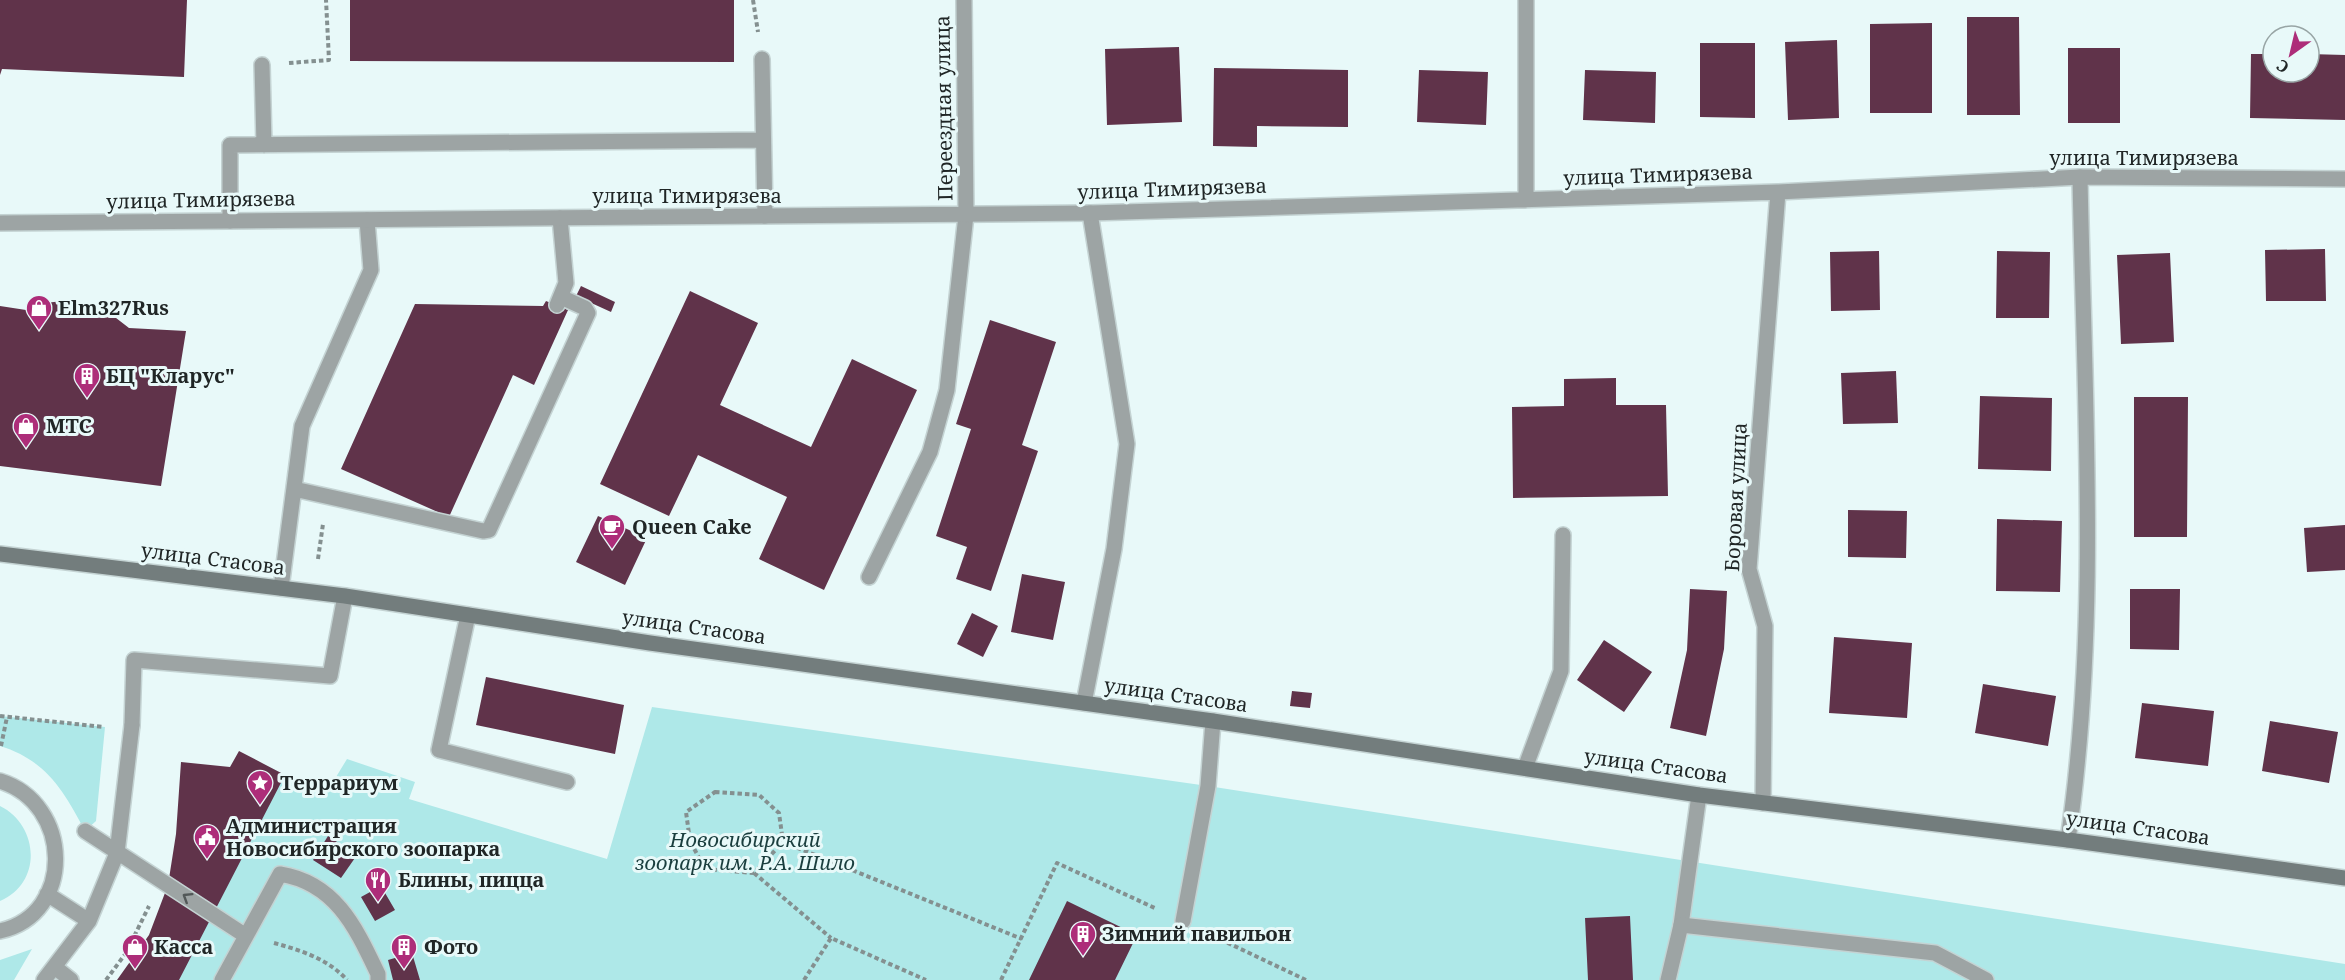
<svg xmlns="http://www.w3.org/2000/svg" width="2345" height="980" font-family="'Noto Serif',serif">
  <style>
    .green { fill: #aee8e8 }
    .building { fill: #60334a }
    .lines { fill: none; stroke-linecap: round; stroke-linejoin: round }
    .lane-casing { stroke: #c4d3d3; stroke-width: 18 }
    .street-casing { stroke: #c4d3d3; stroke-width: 18 }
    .secondary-casing { stroke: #c4d3d3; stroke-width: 18 }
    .path { stroke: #849090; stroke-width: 4; stroke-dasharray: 4.5 3; stroke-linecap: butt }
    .lane { stroke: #9da4a4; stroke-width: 15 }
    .street { stroke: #9da4a4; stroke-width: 15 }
    .secondary { stroke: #737d7d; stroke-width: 15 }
    .oneway { stroke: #525858 }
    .labels { text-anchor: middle; stroke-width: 6; stroke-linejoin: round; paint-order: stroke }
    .street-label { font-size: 20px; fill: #202626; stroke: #e8f9f9 }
    .poi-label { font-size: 20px; font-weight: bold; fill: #202626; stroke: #e8f9f9; text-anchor: start }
    .park-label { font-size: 20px; font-style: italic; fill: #1a3e3e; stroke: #e8f9f9 }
  </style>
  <rect width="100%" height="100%" fill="#e8f9f9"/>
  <path class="green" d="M 652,707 L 1208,786 L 2345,964 L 2345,980 L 164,980 L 271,768 L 325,795 L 347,759 L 415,782 L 409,799 L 607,859 Z
    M 0,716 L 105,727 L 96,821 L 85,831 C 64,791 46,760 0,746 Z
    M 0,806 C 39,825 43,883 0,901 Z
    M 32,949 L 14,980 L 0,980 L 0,960 Z"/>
  <path class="building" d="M 0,0 L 187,0 L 184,77 L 2,69 L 0,75 Z
    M 350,0 L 734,0 L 734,62 L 350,61 Z
    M 1967,17 L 2019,17 L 2020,115 L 1967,115 Z
    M 1932,23 L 1932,113 L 1870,113 L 1870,24 Z
    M 1837,40 L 1839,118 L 1788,120 L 1785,42 Z
    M 1700,43 L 1755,43 L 1755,118 L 1700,117 Z
    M 1179,47 L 1182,122 L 1107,125 L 1105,49 Z
    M 2068,48 L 2120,48 L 2120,123 L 2068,123 Z
    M 2251,54 L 2273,54 L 2273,72 L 2309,72 L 2309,54 L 2345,55 L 2345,120 L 2250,118 Z
    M 1214,68 L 1348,70 L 1348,127 L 1257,126 L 1257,147 L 1213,146 Z
    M 1419,70 L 1488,72 L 1486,125 L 1417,122 Z
    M 1585,70 L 1656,72 L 1655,123 L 1583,120 Z
    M 2325,249 L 2326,301 L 2266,301 L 2265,250 Z
    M 1879,251 L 1880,310 L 1831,311 L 1830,252 Z
    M 1997,251 L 2050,252 L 2049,318 L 1996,318 Z
    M 2170,253 L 2174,342 L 2121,344 L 2117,255 Z
    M 581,286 L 615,302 L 611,312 L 576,296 Z
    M 690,291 L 758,323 L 720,405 L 811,447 L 852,359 L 917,390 L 824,590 L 759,559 L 787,497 L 698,455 L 669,516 L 600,484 Z
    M 64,301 L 88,303 L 107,311 L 129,328 L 186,331 L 161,486 L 0,466 L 0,306 L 26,310 L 44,303 Z
    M 546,301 L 568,310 L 534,385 L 513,375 L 449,517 L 341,469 L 415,304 L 543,306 Z
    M 990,320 L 1056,342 L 1022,445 L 1038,451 L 991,591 L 956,579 L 967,547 L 936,536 L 971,429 L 956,424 Z
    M 1896,371 L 1898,423 L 1843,424 L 1841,373 Z
    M 1616,378 L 1616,405 L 1666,405 L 1668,496 L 1513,498 L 1512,407 L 1564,406 L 1564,379 Z
    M 1980,396 L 2052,398 L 2051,471 L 1978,469 Z
    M 2134,397 L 2188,397 L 2187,537 L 2134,537 Z
    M 1848,510 L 1907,511 L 1906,558 L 1848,557 Z
    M 598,516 L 647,538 L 625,585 L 576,562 Z
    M 1997,519 L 2062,521 L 2060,592 L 1996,591 Z
    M 2345,525 L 2345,570 L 2307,572 L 2304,528 Z
    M 1022,574 L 1065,582 L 1053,640 L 1011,632 Z
    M 1690,589 L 1727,591 L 1724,649 L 1706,736 L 1670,728 L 1687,650 Z
    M 2130,589 L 2180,589 L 2179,650 L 2130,649 Z
    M 972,613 L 998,626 L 983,657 L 957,644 Z
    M 1834,637 L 1912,643 L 1907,718 L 1829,713 Z
    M 1604,640 L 1652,672 L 1624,712 L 1577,680 Z
    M 486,677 L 624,705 L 615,754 L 476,725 Z
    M 1983,684 L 2056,696 L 2048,746 L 1975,733 Z
    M 1292,691 L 1312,693 L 1310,708 L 1290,706 Z
    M 2142,703 L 2214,711 L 2208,766 L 2135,758 Z
    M 2270,721 L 2338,732 L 2329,783 L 2262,771 Z
    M 239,751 L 285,775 L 179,980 L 117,980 L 149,935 L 168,885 L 176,834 L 181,762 L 230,767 Z
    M 328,836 L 357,855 L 341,878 L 313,860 Z
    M 381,886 L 395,910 L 375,921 L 361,897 Z
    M 1067,901 L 1137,935 L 1115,980 L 1029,980 Z
    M 1630,916 L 1633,980 L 1588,980 L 1585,918 Z
    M 412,953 L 420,980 L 393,980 L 388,960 Z"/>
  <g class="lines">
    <g class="lane-casing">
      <path id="lane" d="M 762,59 L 765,216
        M 262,65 L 264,145
        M 230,221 L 230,145 L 763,140
        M 557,305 L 566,283 L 560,218
        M 294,489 L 483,531 L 489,530 L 588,313 L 585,308 L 561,297
        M 869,577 L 930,452 L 947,390 L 966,215
        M 281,588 L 302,426 L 371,270 L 367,220
        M 468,615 L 439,750 L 567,782
        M 1084,703 L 1114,549 L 1127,444 L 1090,213
        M 132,725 L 134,660 L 330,676 L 345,596
        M 1525,768 L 1561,671 L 1563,535
        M 2068,840 C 2100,621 2084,398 2080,177
        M 1183,921 L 1208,786 L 1213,721
        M 1681,925 L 1699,795"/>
    </g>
    <g class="street-casing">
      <path id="street" d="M 964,0 L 966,215
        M 1526,0 L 1526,200
        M 0,223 L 1090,213 L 1778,192 L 2080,177 L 2345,179
        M 0,781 C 72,803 76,914 0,931
        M 1763,803 L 1765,626 L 1749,569 L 1778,192
        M 85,831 L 246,936
        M 47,894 L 89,921
        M 56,968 L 71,980
        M 44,980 L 89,921 L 117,853 L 132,725
        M 222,980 L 280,874 C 336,883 356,928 378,974 L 378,980
        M 1668,980 L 1681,925 L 1935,953 L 1986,980"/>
    </g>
    <g class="secondary-casing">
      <path id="secondary" d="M 0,554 L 345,596 L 650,643 L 1213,721 L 1699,795 L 2068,840 L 2345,878"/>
    </g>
    <path class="path" d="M 753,0 L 758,32
      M 289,63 L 329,60 L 326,0
      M 318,559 L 323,524
      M 0,716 L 104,727
      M 1,746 L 7,717
      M 715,792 L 759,795 L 779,813 L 783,842 L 754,873 L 705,869 L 690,841 L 686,812 Z
      M 783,842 L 1022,939
      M 754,873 L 831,938
      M 1207,933 L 1306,980
      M 274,943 C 300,950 328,959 347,980
      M 106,980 L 126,953 L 149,906
      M 804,980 L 831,938 L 926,980
      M 1001,980 L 1057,863 L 1157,909"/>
    <use href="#lane" class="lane"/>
    <use href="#street" class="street"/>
    <use href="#secondary" class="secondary"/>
  </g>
  <defs><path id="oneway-chevron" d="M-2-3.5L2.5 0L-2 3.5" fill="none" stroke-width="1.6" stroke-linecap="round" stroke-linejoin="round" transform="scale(1.5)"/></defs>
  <use class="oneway" href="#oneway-chevron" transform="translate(187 897) rotate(-148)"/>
  <defs>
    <g id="shop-pin" transform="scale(1.35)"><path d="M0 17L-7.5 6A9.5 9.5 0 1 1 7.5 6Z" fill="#ad2d79" stroke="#e8f9f9"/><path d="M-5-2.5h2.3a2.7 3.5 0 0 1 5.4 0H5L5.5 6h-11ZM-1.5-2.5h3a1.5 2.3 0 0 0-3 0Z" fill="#fff"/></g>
    <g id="building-pin" transform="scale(1.35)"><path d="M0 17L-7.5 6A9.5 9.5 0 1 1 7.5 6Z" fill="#ad2d79" stroke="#e8f9f9"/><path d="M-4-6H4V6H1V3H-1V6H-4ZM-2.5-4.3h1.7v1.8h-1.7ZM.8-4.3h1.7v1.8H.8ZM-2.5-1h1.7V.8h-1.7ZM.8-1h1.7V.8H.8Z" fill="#fff"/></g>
    <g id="cafe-pin" transform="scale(1.35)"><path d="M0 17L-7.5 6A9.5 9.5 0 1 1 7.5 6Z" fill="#ad2d79" stroke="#e8f9f9"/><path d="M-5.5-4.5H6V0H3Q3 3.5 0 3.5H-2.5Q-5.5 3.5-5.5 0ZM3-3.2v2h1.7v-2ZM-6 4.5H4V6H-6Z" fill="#fff"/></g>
    <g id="sight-pin" transform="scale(1.35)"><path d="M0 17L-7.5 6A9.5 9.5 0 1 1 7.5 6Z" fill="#ad2d79" stroke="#e8f9f9"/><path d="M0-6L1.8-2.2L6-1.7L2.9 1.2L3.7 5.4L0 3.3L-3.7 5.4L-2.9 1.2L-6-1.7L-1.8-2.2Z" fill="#fff"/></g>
    <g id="civic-pin" transform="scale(1.35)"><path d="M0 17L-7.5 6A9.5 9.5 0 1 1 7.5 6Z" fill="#ad2d79" stroke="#e8f9f9"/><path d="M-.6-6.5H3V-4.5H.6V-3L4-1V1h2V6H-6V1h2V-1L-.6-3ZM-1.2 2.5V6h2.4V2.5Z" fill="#fff"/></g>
    <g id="restaurant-pin" transform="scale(1.35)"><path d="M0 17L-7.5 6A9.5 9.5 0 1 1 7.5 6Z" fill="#ad2d79" stroke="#e8f9f9"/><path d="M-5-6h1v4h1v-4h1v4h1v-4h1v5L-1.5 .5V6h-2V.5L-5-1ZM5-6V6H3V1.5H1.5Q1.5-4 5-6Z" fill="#fff"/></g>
  </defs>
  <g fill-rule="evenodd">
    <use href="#shop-pin" x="39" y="308"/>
    <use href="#building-pin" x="87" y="376"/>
    <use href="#shop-pin" x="26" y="426"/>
    <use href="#cafe-pin" x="612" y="527"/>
    <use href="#sight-pin" x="260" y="783"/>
    <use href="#civic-pin" x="207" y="837"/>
    <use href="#restaurant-pin" x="378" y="880"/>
    <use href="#building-pin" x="1083" y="934"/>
    <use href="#shop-pin" x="135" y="947"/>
    <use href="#building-pin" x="404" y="947"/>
  </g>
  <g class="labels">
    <g class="street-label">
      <text transform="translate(944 108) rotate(-91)" y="7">Переездная улица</text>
      <text x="2144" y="165">улица Тимирязева</text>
      <text transform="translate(1658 175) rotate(-2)" y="7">улица Тимирязева</text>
      <text transform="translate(1172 189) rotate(-2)" y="7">улица Тимирязева</text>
      <text x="687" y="203">улица Тимирязева</text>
      <text transform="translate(201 200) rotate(-1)" y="7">улица Тимирязева</text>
      <text transform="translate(1736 497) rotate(-87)" y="7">Боровая улица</text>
      <text transform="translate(213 559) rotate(7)" y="7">улица Стасова</text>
      <text transform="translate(694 627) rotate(8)" y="7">улица Стасова</text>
      <text transform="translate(1176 695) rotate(8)" y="7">улица Стасова</text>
      <text transform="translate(1656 766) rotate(8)" y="7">улица Стасова</text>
      <text transform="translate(2138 828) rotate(8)" y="7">улица Стасова</text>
    </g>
    <g class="poi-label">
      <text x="58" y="315">Elm327Rus</text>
      <text x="106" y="383">БЦ "Кларус"</text>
      <text x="46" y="433">МТС</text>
      <text x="632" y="534">Queen Cake</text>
      <text x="280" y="790">Террариум</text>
      <text x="226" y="833">Администрация<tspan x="226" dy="23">Новосибирского зоопарка</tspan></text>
      <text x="398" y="887">Блины, пицца</text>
      <text x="1102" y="941">Зимний павильон</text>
      <text x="154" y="954">Касса</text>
      <text x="424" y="954">Фото</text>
    </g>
    <g class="park-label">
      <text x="745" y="847">Новосибирский<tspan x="745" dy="23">зоопарк им. Р.А. Шило</tspan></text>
    </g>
  </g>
  <g transform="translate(2291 54) rotate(214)"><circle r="28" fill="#e8f9f9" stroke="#98a5a5" stroke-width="1.5"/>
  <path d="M0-4.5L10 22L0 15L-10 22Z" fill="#ad2d79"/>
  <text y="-9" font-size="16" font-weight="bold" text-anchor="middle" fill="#202626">С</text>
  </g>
</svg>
